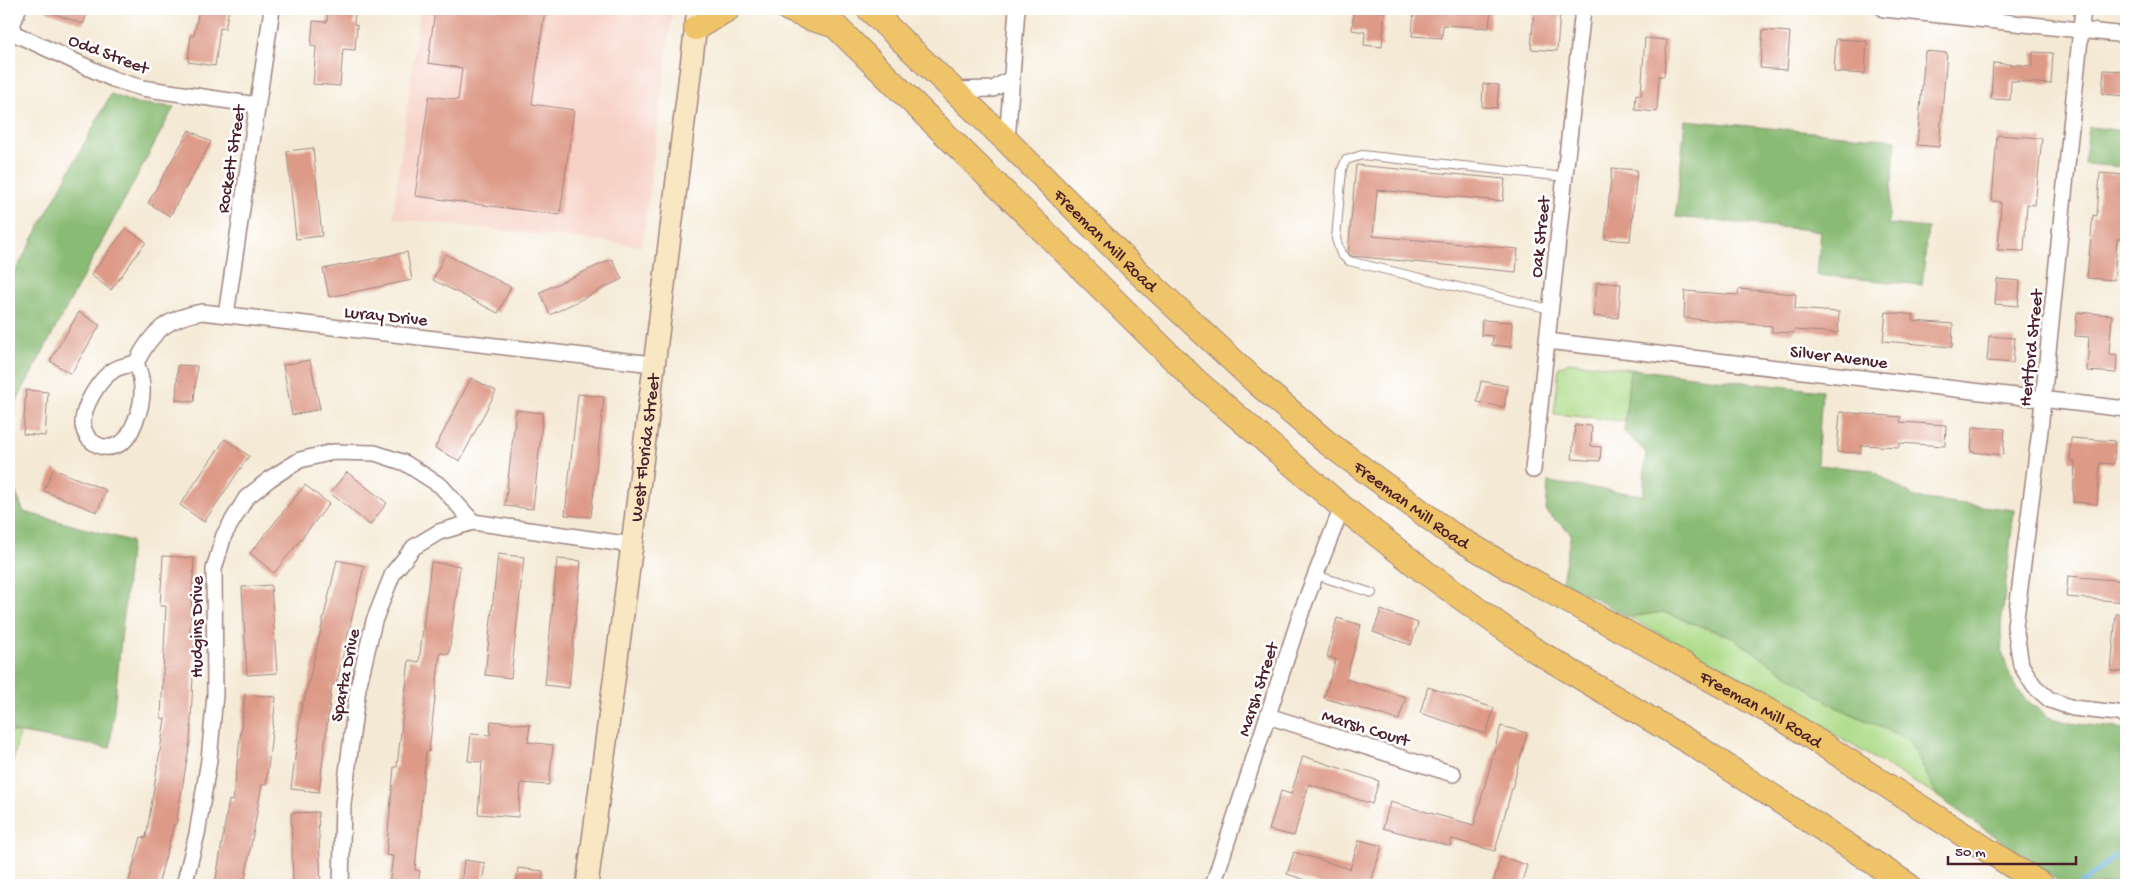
<svg xmlns="http://www.w3.org/2000/svg" width="2135" height="894" font-family="'Gochi Hand',sans-serif">
  <style>
    .built { fill: #f7d1c6 }
    .green { fill: #addb88; stroke: #7c7d5a }
    .forest { fill: #8abb74; stroke: #6a6d50 }
    .lines { fill: none; stroke-linecap: round; stroke-linejoin: round }
    .stream { stroke: #6cafe1; stroke-width: 5 }
    .building { fill: #dd9a87 }
    .service-casing { stroke: #9f8480; stroke-width: 10 }
    .minor-casing { stroke: #9f8480; stroke-width: 18 }
    .secondary-casing { stroke: #9f8480; stroke-width: 24 }
    .primary-casing { stroke: #9f8480; stroke-width: 26 }
    .service { stroke: #fff; stroke-width: 8 }
    .minor { stroke: #fff; stroke-width: 15 }
    .secondary { stroke: #f9e7c3; stroke-width: 21 }
    .primary { stroke: #efc469; stroke-width: 24 }
    .labels { text-anchor: middle; stroke-width: 5; stroke-linejoin: round; paint-order: stroke }
    .street-label { font-size: 18px; fill: #4a1f2b; stroke: #fff }
  </style>
  <rect width="100%" height="100%" fill="#fff"/>
  <filter id="ink" filterUnits="userSpaceOnUse"><feTurbulence type="fractalNoise" baseFrequency=".02" numOctaves="2"/><feDisplacementMap in="SourceGraphic" scale="10" xChannelSelector="R" yChannelSelector="G"/><feConvolveMatrix kernelMatrix="1 2 1 2 8 2 1 2 1" color-interpolation-filters="sRGB"/></filter>
  <filter id="wash" filterUnits="userSpaceOnUse"><feTurbulence type="fractalNoise" baseFrequency=".0096" numOctaves="4" result="noise"/><feDisplacementMap in="SourceGraphic" scale="20" xChannelSelector="R" yChannelSelector="G"/><feGaussianBlur stdDeviation="1.12" result="paint"/><feColorMatrix in="noise" values="0 0 0 0 0 0 0 0 0 0 0 0 0 0 0 0 0 1.4 0 .05"/><feComposite in="paint" operator="in"/></filter>
  <g filter="url(#wash)">
    <rect width="100%" height="100%" fill="#f4e9d4"/>
    <path class="built" d="M 420,9 L 673,9 L 642,246 L 393,218 Z"/>
    <path class="green" d="M 1569,362 L 1630,369 L 1625,421 L 1554,414 L 1559,367 Z
      M 1663,612 L 1733,638 L 1836,707 L 1910,740 L 1937,796 L 1718,665 L 1628,617 Z
      M 9,731 L 19,733 L 9,781 Z"/>
    <path class="forest" d="M 111,94 L 134,103 L 174,107 L 9,415 L 9,283 Z
      M 1685,120 L 1896,140 L 1888,224 L 1928,228 L 1922,285 L 1817,275 L 1821,231 L 1676,217 Z
      M 2089,127 L 2126,131 L 2126,167 L 2084,164 Z
      M 1630,369 L 1822,391 L 1817,465 L 1871,470 L 1916,498 L 2014,510 L 2001,627 L 2002,652 L 2011,679 L 2024,698 L 2048,717 L 2069,723 L 2126,729 L 2126,885 L 2064,885 L 1937,796 L 1910,740 L 1836,707 L 1733,638 L 1663,612 L 1628,617 L 1562,581 L 1571,533 L 1546,512 L 1548,482 L 1643,495 L 1646,452 L 1624,432 Z
      M 9,477 L 24,512 L 131,541 L 110,748 L 9,731 Z"/>
    <g class="lines">
      <path class="stream" d="M 2080,885 L 2126,847"/>
    </g>
    <g id="blocks">
      <path class="building" d="M 47,9 L 89,9 L 83,24 L 47,11 Z
        M 199,9 L 229,9 L 225,29 L 220,28 L 215,66 L 188,62 L 191,35 L 194,36 Z
        M 328,9 L 355,9 L 354,24 L 357,25 L 355,50 L 343,49 L 340,86 L 313,84 L 316,47 L 311,46 L 313,21 L 327,22 Z
        M 435,9 L 545,9 L 532,104 L 574,110 L 560,215 L 415,196 L 429,96 L 458,100 L 462,68 L 428,63 Z
        M 1354,9 L 1385,9 L 1382,47 L 1364,45 L 1365,32 L 1352,30 Z
        M 1414,9 L 1491,9 L 1489,28 L 1443,25 L 1442,38 L 1412,36 Z
        M 1534,10 L 1560,12 L 1557,51 L 1531,49 Z
        M 1763,30 L 1790,32 L 1787,70 L 1760,68 Z
        M 1645,38 L 1667,40 L 1664,76 L 1659,76 L 1657,112 L 1635,110 L 1636,94 L 1641,95 Z
        M 1836,39 L 1867,41 L 1865,74 L 1834,72 Z
        M 1925,51 L 1947,53 L 1939,147 L 1917,145 Z
        M 2033,52 L 2053,53 L 2051,84 L 2011,81 L 2010,100 L 1991,99 L 1993,63 L 2032,66 Z
        M 2104,70 L 2126,71 L 2126,96 L 2102,94 Z
        M 1483,84 L 1499,85 L 1497,108 L 1482,107 Z
        M 189,130 L 211,142 L 170,216 L 148,203 Z
        M 1997,135 L 2042,138 L 2035,205 L 2027,204 L 2024,251 L 1998,250 L 2001,202 L 1992,201 Z
        M 313,148 L 322,236 L 296,239 L 287,151 Z
        M 1356,165 L 1505,179 L 1503,201 L 1377,190 L 1373,236 L 1518,249 L 1516,272 L 1352,256 L 1348,253 Z
        M 1612,168 L 1637,170 L 1630,241 L 1605,239 Z
        M 2100,173 L 2125,175 L 2122,217 L 2126,218 L 2126,239 L 2117,239 L 2114,280 L 2087,278 L 2093,215 L 2097,216 Z
        M 126,228 L 146,242 L 111,290 L 91,275 Z
        M 407,252 L 412,280 L 329,297 L 323,269 Z
        M 445,254 L 511,287 L 498,313 L 433,280 Z
        M 612,259 L 622,279 L 550,315 L 540,292 Z
        M 1997,279 L 2020,281 L 2018,306 L 1995,304 Z
        M 1597,282 L 1621,284 L 1618,318 L 1594,316 Z
        M 1739,289 L 1796,294 L 1795,309 L 1839,312 L 1838,333 L 1794,330 L 1794,333 L 1772,332 L 1772,326 L 1684,318 L 1685,291 L 1738,295 Z
        M 79,312 L 100,325 L 71,374 L 50,361 Z
        M 1886,312 L 1914,315 L 1913,321 L 1953,324 L 1952,347 L 1883,341 Z
        M 2077,312 L 2112,315 L 2109,354 L 2117,355 L 2116,373 L 2087,371 L 2089,337 L 2075,336 Z
        M 1482,320 L 1512,322 L 1511,347 L 1492,345 L 1493,336 L 1481,335 Z
        M 1989,336 L 2015,338 L 2013,363 L 1987,361 Z
        M 310,360 L 320,409 L 292,415 L 283,365 Z
        M 178,365 L 197,366 L 194,402 L 176,400 Z
        M 471,378 L 496,391 L 460,461 L 435,448 Z
        M 1481,381 L 1508,386 L 1504,407 L 1477,402 Z
        M 26,390 L 48,392 L 45,436 L 23,434 Z
        M 578,394 L 604,397 L 591,517 L 565,515 Z
        M 516,410 L 543,413 L 533,509 L 505,506 Z
        M 1840,412 L 1901,417 L 1900,422 L 1946,425 L 1945,446 L 1899,443 L 1899,447 L 1861,445 L 1861,453 L 1837,452 Z
        M 1575,425 L 1592,426 L 1591,446 L 1601,447 L 1600,461 L 1572,459 Z
        M 1973,427 L 2005,429 L 2003,455 L 1971,452 Z
        M 2071,438 L 2115,441 L 2114,464 L 2100,463 L 2097,504 L 2073,502 L 2075,461 L 2070,461 Z
        M 225,439 L 249,456 L 204,522 L 180,505 Z
        M 53,469 L 106,490 L 97,512 L 44,491 Z
        M 347,472 L 387,503 L 370,525 L 330,493 Z
        M 305,485 L 329,504 L 274,573 L 250,553 Z
        M 498,554 L 524,557 L 511,678 L 485,675 Z
        M 163,556 L 194,558 L 190,632 L 195,633 L 190,742 L 176,824 L 174,824 L 158,885 L 128,885 L 141,837 L 146,838 L 165,719 L 161,718 L 166,606 L 160,606 Z
        M 557,559 L 581,561 L 569,688 L 545,685 Z
        M 337,560 L 364,566 L 336,685 L 332,684 L 319,792 L 291,789 L 302,702 L 304,702 Z
        M 431,562 L 460,566 L 449,654 L 440,653 L 429,752 L 426,752 L 415,870 L 420,871 L 418,885 L 389,885 L 393,856 L 386,855 L 394,767 L 397,767 L 409,660 L 419,662 Z
        M 2068,576 L 2126,581 L 2126,602 L 2066,597 Z
        M 271,585 L 277,673 L 247,675 L 242,587 Z
        M 1381,610 L 1418,623 L 1411,645 L 1373,632 Z
        M 2116,614 L 2126,614 L 2126,672 L 2111,671 Z
        M 1337,618 L 1361,625 L 1346,679 L 1406,697 L 1399,720 L 1324,698 L 1336,659 L 1327,657 Z
        M 1428,687 L 1494,708 L 1486,734 L 1420,713 Z
        M 245,694 L 276,697 L 266,785 L 262,784 L 244,885 L 215,885 L 229,800 L 233,801 Z
        M 491,721 L 530,725 L 528,742 L 553,745 L 549,785 L 521,783 L 518,817 L 478,814 L 482,762 L 468,761 L 471,734 L 490,735 Z
        M 1501,726 L 1527,733 L 1495,851 L 1452,839 L 1450,846 L 1383,828 L 1390,802 L 1474,825 Z
        M 1303,756 L 1379,781 L 1372,804 L 1309,784 L 1294,836 L 1269,830 L 1281,791 L 1291,794 Z
        M 318,812 L 321,885 L 293,885 L 291,813 Z
        M 1359,840 L 1382,846 L 1370,885 L 1322,885 L 1287,874 L 1294,852 L 1350,869 Z
        M 1501,857 L 1527,865 L 1521,885 L 1492,885 Z
        M 464,860 L 485,863 L 482,885 L 461,885 Z
        M 518,868 L 543,871 L 542,885 L 516,885 Z"/>
    </g>
  </g>
  <g filter="url(#ink)">
    <use href="#blocks" fill-opacity="0" stroke="#9f8480" stroke-width="1"/>
    <g class="lines">
      <g class="service-casing">
        <path id="service" d="M 1550,309 L 1349,261 L 1341,254 L 1336,239 L 1342,169 L 1346,160 L 1362,155 L 1565,177
          M 1316,575 L 1372,593"/>
      </g>
      <g class="minor-casing">
        <path id="minor" d="M 1884,9 L 2126,35
          M 2083,9 L 2040,430 L 2015,626 L 2021,665 L 2034,686 L 2050,700 L 2073,708 L 2126,714
          M 11,32 L 113,79 L 142,88 L 257,105
          M 9,35 L 18,9
          M 954,90 L 993,89 L 1012,78
          M 1007,141 L 1017,9
          M 226,315 L 272,9
          M 1547,341 L 2126,409
          M 136,363 C 145,383 144,402 135,422 C 131,431 127,442 117,445 C 102,452 85,441 83,425 C 82,407 99,379 114,370 C 120,366 129,365 136,363 C 152,331 167,318 202,312 L 653,364
          M 1533,470 L 1583,9
          M 1268,716 L 1453,774
          M 184,885 L 197,834 L 209,760 L 215,695 L 214,569 L 224,535 L 246,498 L 271,478 L 300,460 L 333,452 L 375,453 L 405,463 L 441,486 L 473,522 L 632,545
          M 341,885 L 343,804 L 358,688 L 374,621 L 393,573 L 414,547 L 439,532 L 473,522
          M 1213,885 L 1302,610 L 1342,507"/>
      </g>
      <g class="secondary-casing">
        <g id="secondary">
          <path id="s1" d="M 587,885 L 632,545 L 698,9"/>
        </g>
      </g>
      <g class="primary-casing">
        <g id="primary">
          <path d="M 788,9 L 809,18 L 833,25"/>
          <path d="M 818,9 L 1195,380 L 1342,507 L 1425,572 L 1533,649 L 1694,745 L 1908,885"/>
          <path id="s2" d="M 869,9 L 1007,141 L 1137,271 L 1256,382 L 1325,441 L 1450,533 L 1514,571 L 1783,719 L 2042,885"/>
          <path d="M 696,28 L 728,9"/>
        </g>
      </g>
      <use href="#service" class="service"/>
      <use href="#minor" class="minor"/>
      <use href="#secondary" class="secondary"/>
      <use href="#primary" class="primary"/>
    </g>
  </g>
  <g class="labels">
    <g class="street-label">
      <text transform="translate(109 53) rotate(21)" y="6">Odd Street</text>
      <text transform="translate(230 159) rotate(-81)" y="6">Rockett Street</text>
      <text transform="translate(1539 237) rotate(-84)" y="6">Oak Street</text>
      <text dy="6" stroke="none"><textPath href="#s2" startOffset="331">Freeman Mill Road</textPath></text>
      <text transform="translate(386 315) rotate(6)" y="6">Luray Drive</text>
      <text transform="translate(2030 348) rotate(-84)" y="6">Hertford Street</text>
      <text transform="translate(1839 356) rotate(7)" y="6">Silver Avenue</text>
      <text dy="6" stroke="none"><textPath href="#s1" startOffset="441">West Florida Street</textPath></text>
      <text dy="6" stroke="none"><textPath href="#s2" startOffset="736">Freeman Mill Road</textPath></text>
      <text transform="translate(196 627) rotate(-90)" y="6">Hudgins Drive</text>
      <text transform="translate(344 675) rotate(-79)" y="6">Sparta Drive</text>
      <text transform="translate(1257 689) rotate(-72)" y="6">Marsh Street</text>
      <text dy="6" stroke="none"><textPath href="#s2" startOffset="1141">Freeman Mill Road</textPath></text>
      <text transform="translate(1366 727) rotate(17)" y="6">Marsh Court</text>
    </g>
  </g>
  <rect width="2135" height="894" fill="none" stroke="#fff" stroke-width="30"/>
  <path d="M1948 856v8h128v-8" fill="none" stroke="#4a1f2b" stroke-width="2.5"/>
  <text x="1955" y="856" font-size="15" fill="#4a1f2b" stroke="#ffffff" stroke-width="4" paint-order="stroke">50 m</text>
</svg>
